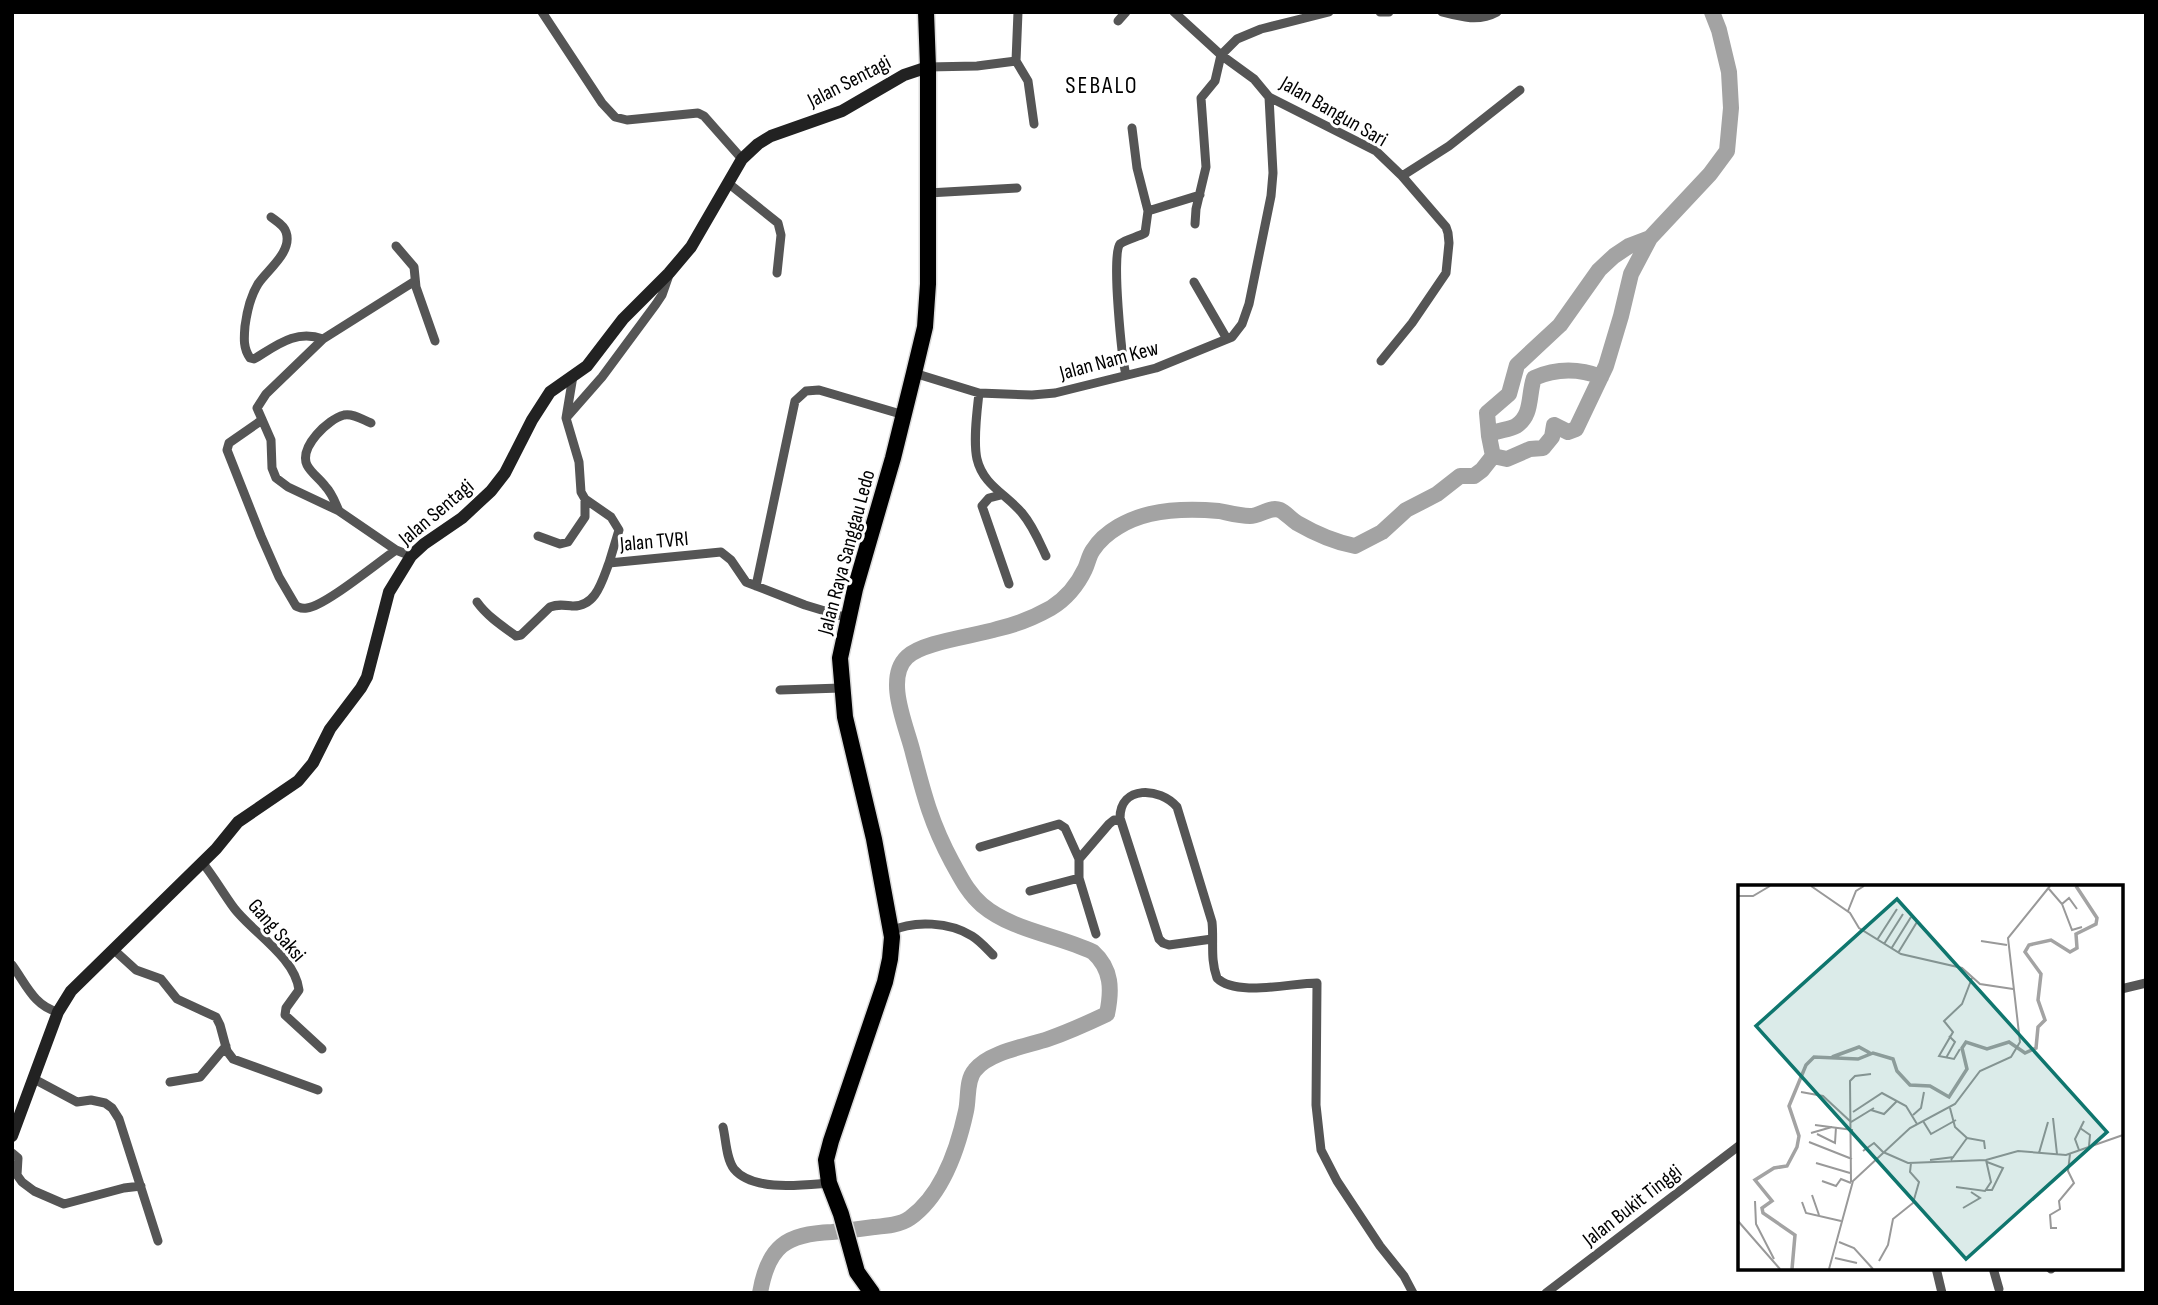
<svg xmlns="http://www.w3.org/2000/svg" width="2158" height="1305" font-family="'Sofia Sans Condensed',sans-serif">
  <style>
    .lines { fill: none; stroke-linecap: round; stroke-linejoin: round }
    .river { stroke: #a3a3a3; stroke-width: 16 }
    .trunk-casing { stroke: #dbdbdb; stroke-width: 19 }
    .minor { stroke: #555; stroke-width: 9 }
    .secondary { stroke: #222; stroke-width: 12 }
    .trunk { stroke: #000; stroke-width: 16 }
    .labels { text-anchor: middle; stroke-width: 6; stroke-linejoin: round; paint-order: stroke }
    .street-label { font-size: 21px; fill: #000; stroke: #fff }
    .quarter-label { font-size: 24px; letter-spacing: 2px; fill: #000; stroke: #fff }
    .inset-river { fill: none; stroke: #a3a3a3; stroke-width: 3.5 }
    .inset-road { fill: none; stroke: #999; stroke-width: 2 }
    .view { fill: #0f766e; fill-opacity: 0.15; stroke: #0f766e; stroke-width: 3.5 }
    .inset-edge { fill: none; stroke: #000; stroke-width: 3.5 }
  </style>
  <rect width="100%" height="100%" fill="#fff"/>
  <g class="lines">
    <path class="river" d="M 1489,436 C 1496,429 1507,431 1516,426 C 1533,415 1528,395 1534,378 C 1557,368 1578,368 1601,377
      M 1493,456 L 1507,459 L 1530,449 L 1543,448 L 1552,437 L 1554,425 L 1568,432 L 1576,429 L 1606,366 L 1621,316 L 1631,274 L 1650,238
      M 760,1293 C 768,1246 786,1234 832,1232 C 846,1231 860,1229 874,1227 C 886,1226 900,1225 910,1218 C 942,1195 958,1148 966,1111 C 969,1098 966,1080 975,1070 C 989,1052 1027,1046 1048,1039 C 1068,1032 1088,1023 1107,1014 C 1112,990 1112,969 1093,952 C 1058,935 1013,931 982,905 C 968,893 961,878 952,862 C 931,823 924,795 913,753 C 907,727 884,679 907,657 C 922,642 975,636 997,629 C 1015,625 1035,617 1051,608 C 1067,598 1077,586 1085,569 C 1088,563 1089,555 1093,550 C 1105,531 1129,519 1150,514 C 1172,509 1197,509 1219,511 C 1229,513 1240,516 1250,516 C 1260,516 1270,506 1280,510 C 1286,513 1291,519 1297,523 C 1316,534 1334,542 1355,546 L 1382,532 L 1406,510 L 1437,494 L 1460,476 L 1474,476 L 1482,470 L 1493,456 L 1489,436 L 1487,413 L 1509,394 L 1517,365 L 1560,325 L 1599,270 L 1614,256 L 1629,246 L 1650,238 L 1710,174 L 1727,151 L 1731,108 L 1729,72 L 1719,30 L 1712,12"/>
    <g class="trunk-casing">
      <path id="trunk" d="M 872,1293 L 857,1272 L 841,1214 L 829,1183 L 826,1160 L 831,1141 L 885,982 L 890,959 L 892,937 L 874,839 L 845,717 L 840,658 L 855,589 L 893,458 L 914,373 L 925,327 L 928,284 L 928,67 L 926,12"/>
    </g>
    <path class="minor" d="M 542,12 L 602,103 L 615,117 L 627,120 L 698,113 L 704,116 L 742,159
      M 1174,12 L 1221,55 L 1254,79 L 1269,97 L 1376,151 L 1402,176 L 1446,227 L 1448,233 L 1449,243 L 1446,273 L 1412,323 L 1381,361
      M 1380,12 L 1389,12
      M 1442,12 C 1461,17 1479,22 1497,12
      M 1118,21 L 1126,12
      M 1016,61 L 1028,81 L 1034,124
      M 928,67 L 977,66 L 1016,61 L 1018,12
      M 1132,128 L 1137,168 L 1148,211
      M 1402,176 L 1449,146 L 1520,90
      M 728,183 L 778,223 L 781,235 L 777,273
      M 928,193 L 1017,188
      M 271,217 C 276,221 284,225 286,232 C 293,252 267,270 258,284 C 250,297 247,311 245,326 C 244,338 243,348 250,358 L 254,359 C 276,346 295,329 323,339
      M 1195,224 L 1196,209 L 1206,167 L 1201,98 L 1215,81 L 1221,55 L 1237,39 L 1261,29 L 1329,12
      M 396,246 L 414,267 L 416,287 L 435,341
      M 1194,282 L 1227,339
      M 914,373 L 979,393 L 1032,395 L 1055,393 L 1156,368 L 1232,337 L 1242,324 L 1249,304 L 1271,196 L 1273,173 L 1269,97
      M 1126,375 C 1122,359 1111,254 1120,244 C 1126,239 1138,237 1145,233 L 1148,211 L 1200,195
      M 573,376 L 566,418 L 579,462 L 581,492 L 585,499 L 611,517 L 619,530 L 609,563 L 721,552 L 731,560 L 746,582 L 805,605 L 848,618
      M 979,393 C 977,411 973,441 977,459 C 983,485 1006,494 1022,513 C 1033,526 1039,541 1046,556
      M 566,418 L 602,377 L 656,304 L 662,295 L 669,275
      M 262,420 L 229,443 L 227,450 L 261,536 L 279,577 L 296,606 C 301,608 301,609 307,608 C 325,606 377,563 396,550
      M 1001,495 L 989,498 L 982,506 L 1009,584
      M 339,511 C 335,502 332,493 325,486 C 320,479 311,473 307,465 C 299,447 328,419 344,415 C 353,413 363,420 371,423
      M 538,536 L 560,544 L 568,542 L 585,517 L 585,499
      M 411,556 L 396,550 L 339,511 L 288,487 L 276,478 L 272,468 L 271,440 L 257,408 L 266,394 L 323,339 L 415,281
      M 756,586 L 795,401 L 806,391 L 819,390 L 904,415
      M 477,602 C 487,616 502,626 516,636 L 521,635 L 550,607 C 558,604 564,605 572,606 C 596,607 602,581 609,563
      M 780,690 L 841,688
      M 980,847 L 1059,824 L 1065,828 L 1079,859
      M 202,862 C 214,877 223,893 234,908 C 252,932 295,957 299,990 L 286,1008 L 285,1015 L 322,1049
      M 1030,891 L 1079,878
      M 891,931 C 914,920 950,922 972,936 C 980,941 987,949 993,955
      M 1096,934 L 1079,878 L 1079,859 L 1109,824 L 1114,820 L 1121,821
      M 1212,939 L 1169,945 L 1163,943 L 1159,939 L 1120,818 C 1120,785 1160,787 1177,807 L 1212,922 C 1214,941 1210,959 1217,978 C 1236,997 1291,983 1317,983 L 1316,1105 L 1321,1150 L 1337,1181 L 1380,1246 L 1404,1276 L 1413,1293
      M 113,949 L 136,970 L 161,979 L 177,999 L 216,1017 L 220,1025 L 227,1051 L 233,1059 L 318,1090
      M 12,965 C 26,984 34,1006 58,1012
      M 2121,989 L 2146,983
      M 34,1079 L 77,1102 L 91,1100 L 105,1103 L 112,1108 L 119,1119 L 158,1241
      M 170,1082 L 200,1077 L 226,1046
      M 723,1127 C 726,1139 726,1159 734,1169 C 753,1192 803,1185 829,1183
      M 12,1153 L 18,1158 L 17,1175 L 22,1182 L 34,1191 L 64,1204 L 124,1188 L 141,1186
      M 1936,1268 L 1942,1293
      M 1993,1268 L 1999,1289
      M 2050,1268 L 2051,1269
      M 1546,1293 L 1740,1145"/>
    <path class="secondary" d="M 12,1136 L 58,1012 L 71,991 L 216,849 L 238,822 L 298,781 L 313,763 L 330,729 L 361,688 L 367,677 L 389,592 L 411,556 L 424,544 L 462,518 L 491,491 L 505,473 L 532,420 L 550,392 L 587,366 L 623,319 L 669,273 L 691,247 L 742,159 L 758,144 L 771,136 L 842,111 L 904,75 L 928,67"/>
    <use href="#trunk" class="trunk"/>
  </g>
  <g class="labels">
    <g class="street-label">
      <text transform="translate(849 81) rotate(-27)" y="7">Jalan Sentagi</text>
      <text transform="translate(1334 111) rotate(30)" y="7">Jalan Bangun Sari</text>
      <text transform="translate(1109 360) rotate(-15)" y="7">Jalan Nam Kew</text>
      <text transform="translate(436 512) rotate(-40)" y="7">Jalan Sentagi</text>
      <text transform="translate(654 541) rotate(-5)" y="7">Jalan TVRI</text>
      <text transform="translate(846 552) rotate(-75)" y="7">Jalan Raya Sanggau Ledo</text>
      <text transform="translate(277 930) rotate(49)" y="7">Gang Saksi</text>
      <text transform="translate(1632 1205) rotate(-38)" y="7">Jalan Bukit Tinggi</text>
    </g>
    <g class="quarter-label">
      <text x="1102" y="93">SEBALO</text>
    </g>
  </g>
  <g transform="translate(1738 885)">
    <rect width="385" height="385" fill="#fff"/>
    <path class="inset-river" d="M 94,172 L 121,162 L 132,168M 54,384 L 57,350 L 25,328 L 24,323 L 34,316 L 17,295 L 36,283 L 49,281 L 59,262 L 61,251 L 51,221 L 68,180 L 76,172 L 120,174 L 135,168 L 155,174 L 159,186 L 172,200 L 192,201 L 211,212 L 229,184 L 224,163 L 228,157 L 249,164 L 271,157 L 287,168 L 298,163 L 300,142 L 307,135 L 300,115 L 303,89 L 287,67 L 291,60 L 313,55 L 332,67 L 339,63 L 338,49 L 358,39 L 359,33 L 338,1"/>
    <path class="inset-road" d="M 73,1 L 112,28 L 121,43 L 163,69 L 224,83 L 242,99 L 275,104M 311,4 L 324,19 L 334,45 L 344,42M 0,11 L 15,11 L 32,1M 324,19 L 331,13 L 339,24M 110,26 L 118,6 L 126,1M 139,55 L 159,24M 243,56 L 269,60M 146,59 L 165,29M 153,64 L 173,32M 160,68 L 179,37M 222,164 L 216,174 L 201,171 L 215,147 L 206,136 L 224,119 L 234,93M 208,173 L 217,157 L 211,151M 63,207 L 85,211 L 113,237 L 136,223M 212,223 L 217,242 L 229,253 L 213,275M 133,225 L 146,229 L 159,216M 115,227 L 144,208 L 168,221 L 179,239M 175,230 L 183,223 L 186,207M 315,233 L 319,269M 185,236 L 193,249 L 218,235M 77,240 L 115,245M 342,243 L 352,250 L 351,261M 73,248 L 94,242M 79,249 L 97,258 L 98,242M 229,253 L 246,256 L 247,264M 71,257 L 114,274M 341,265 L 337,254 L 346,236M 125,266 L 136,258 L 145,267M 145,267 L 170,278 L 248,275 L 280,266 L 328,270 L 385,250M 301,268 L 310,237M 192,275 L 216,272M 78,278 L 112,288M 84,296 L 98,301 L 103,294 L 113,298M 113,297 L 112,196 L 117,191 L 133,189M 218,302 L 247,306 L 253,297 L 248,275M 248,305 L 254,305 L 265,283 L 249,277M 74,310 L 81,330M 17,316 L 18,339 L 36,374M 64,317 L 68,328 L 103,336M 225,323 L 242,313 L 233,307M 0,336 L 42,384M 319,343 L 313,343 L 312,330 L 322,324 L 321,316 L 336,298 L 330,286 L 332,269M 101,357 L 116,363 L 135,384M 97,373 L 119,378M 141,376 L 150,360 L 155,334 L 175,318 L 181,297 L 172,287 L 173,278M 91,384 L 115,296 L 172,243 L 217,219 L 242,186 L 273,172 L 282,157 L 270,53 L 312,1"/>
    <path class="view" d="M 159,14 L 369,247 L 228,374 L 18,141 Z"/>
    <rect width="385" height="385" class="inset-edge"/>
  </g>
  <rect width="2158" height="1305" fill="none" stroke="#000000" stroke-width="28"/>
</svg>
